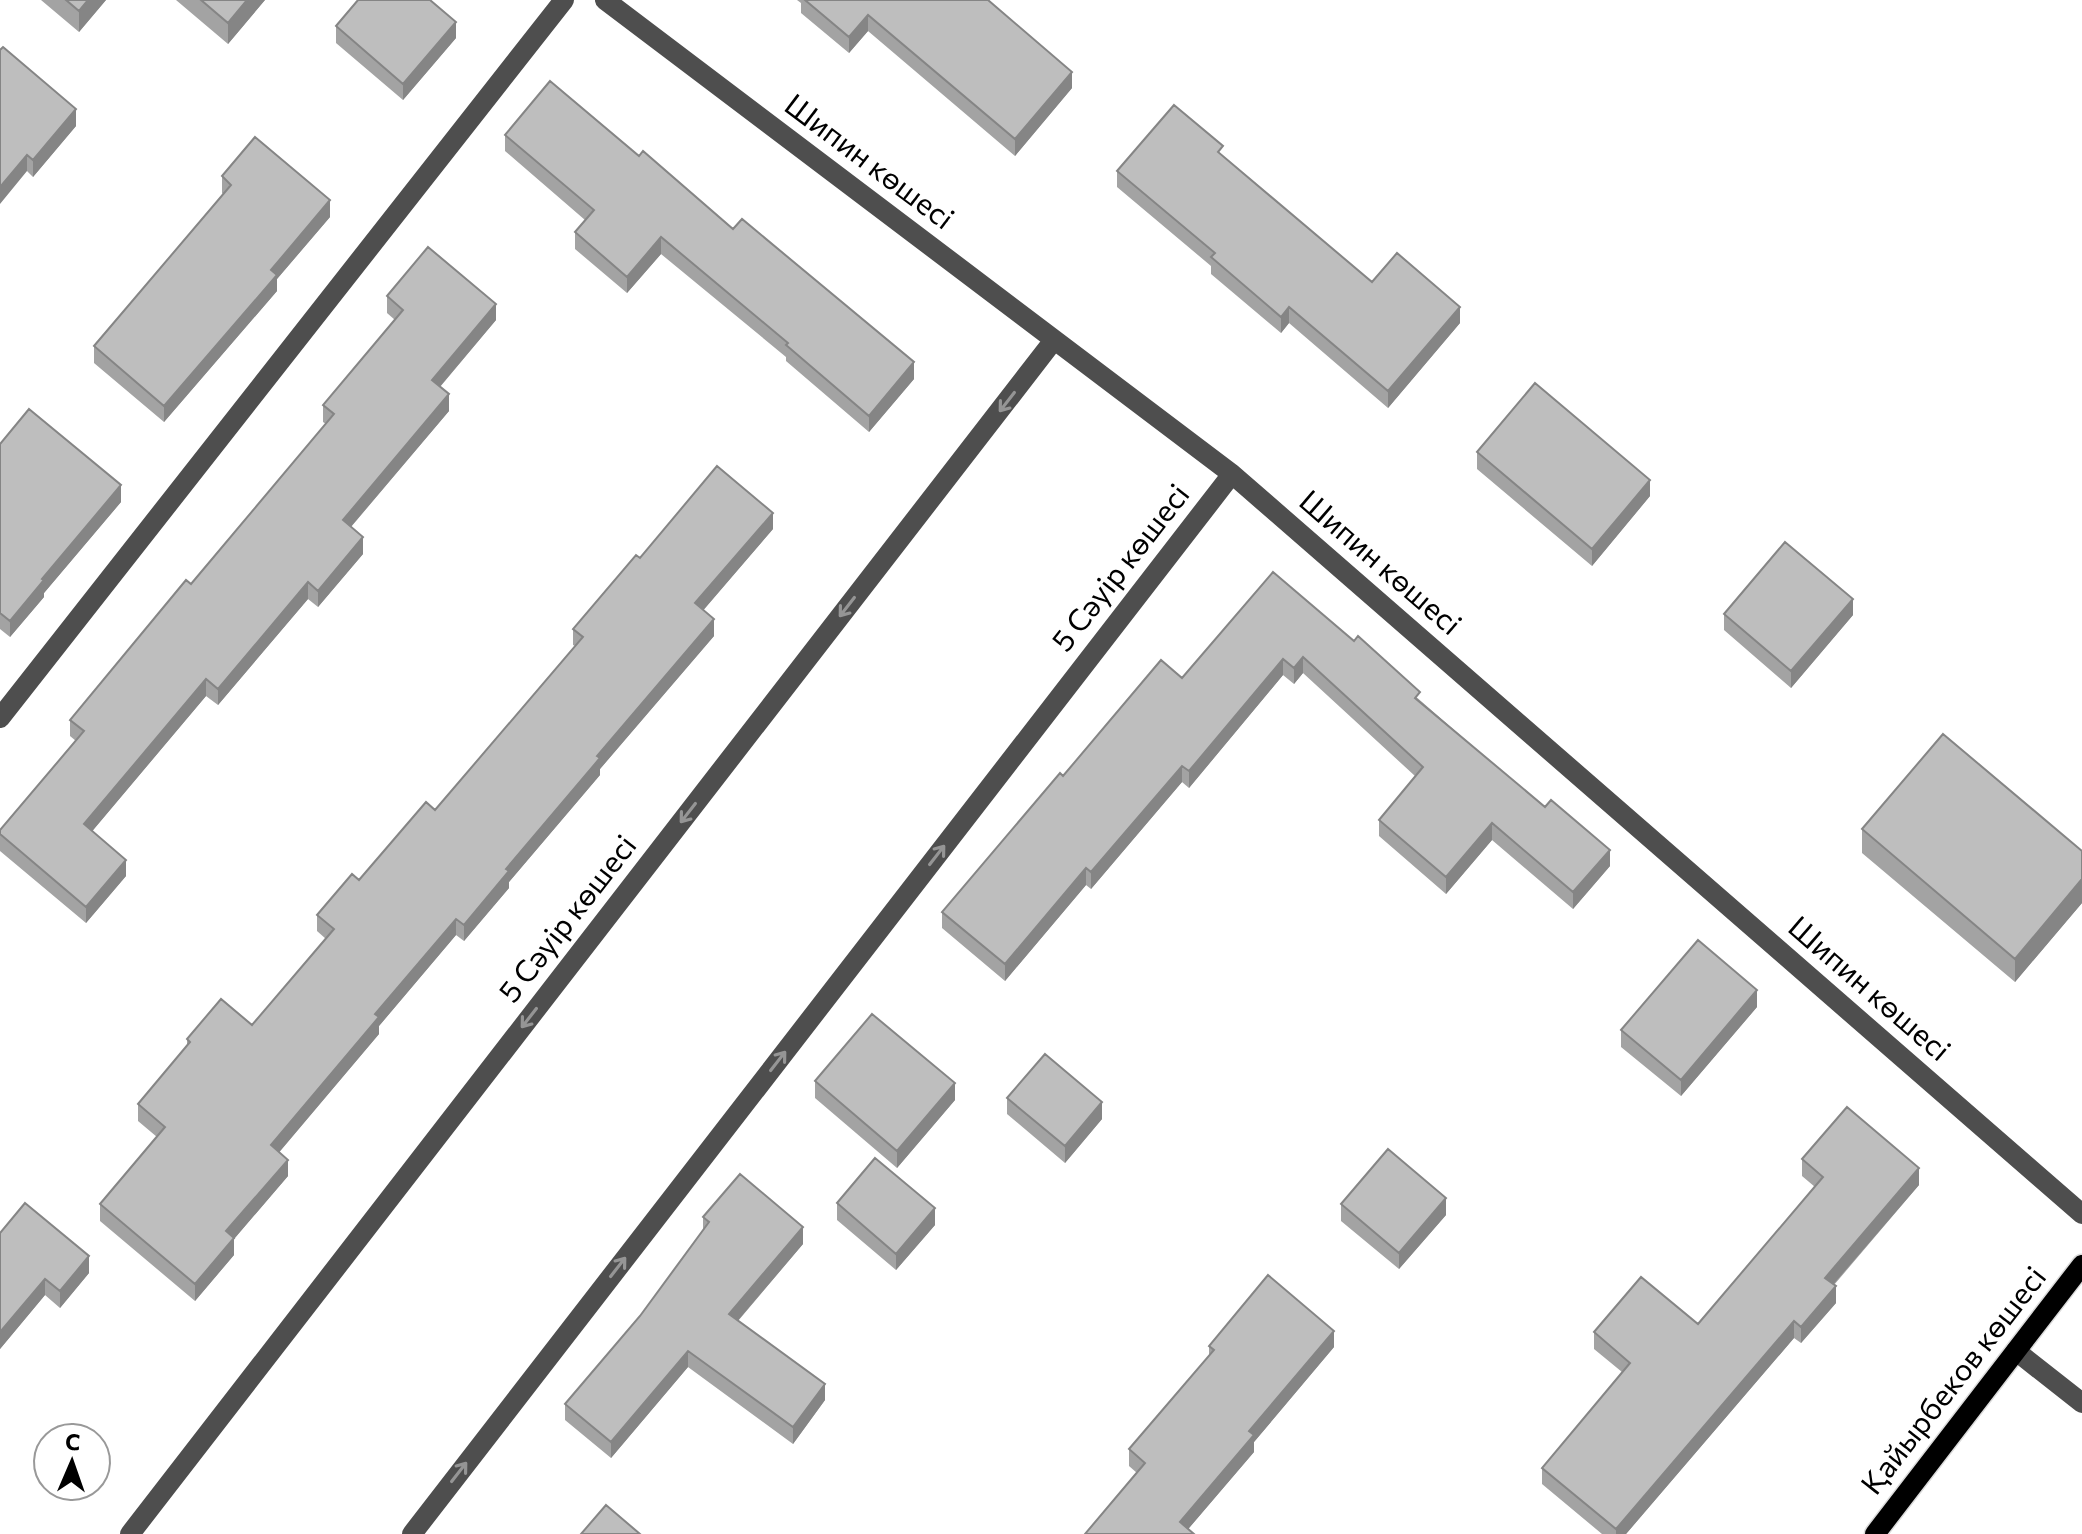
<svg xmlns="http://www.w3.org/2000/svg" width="2082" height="1534" font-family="Commissioner,sans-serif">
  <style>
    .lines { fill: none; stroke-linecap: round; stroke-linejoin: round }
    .major-casing { stroke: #dbdbdb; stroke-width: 23 }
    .minor { stroke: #4e4e4e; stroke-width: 20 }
    .major { stroke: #000; stroke-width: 20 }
    .wall { fill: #a3a3a3 }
    .shaded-wall { fill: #858585 }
    .building { fill: #bebebe; stroke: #858585; stroke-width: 2 }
    .oneway { stroke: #959595 }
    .labels { text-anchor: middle; stroke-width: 7; stroke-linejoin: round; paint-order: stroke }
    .street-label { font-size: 30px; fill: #000; stroke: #fff }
  </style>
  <rect width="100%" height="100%" fill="#fff"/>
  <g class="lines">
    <g class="major-casing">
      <path id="major" d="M 1875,1534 L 2082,1265"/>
    </g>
    <path class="minor" d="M 605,0 L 1232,474 L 2082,1214
      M 0,718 L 564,0
      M 2016,1351 L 2082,1403
      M 130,1534 L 1054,340
      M 412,1534 L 1232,474"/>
    <use href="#major" class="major"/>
  </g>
  <path class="wall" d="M 41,0 L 106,0 L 79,32 Z
    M 176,0 L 265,0 L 228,44 Z
    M 797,0 L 988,0 L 1072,88 L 1015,156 L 868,31 L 849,53 L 801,13 L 801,3 Z
    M 336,26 L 456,38 L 403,100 L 336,43 Z
    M 0,50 L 76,126 L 33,177 L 27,171 Z
    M 505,135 L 639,156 L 733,229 L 914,379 L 869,432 L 786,361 L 786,357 L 661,254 L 627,293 L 575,249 L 575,232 L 585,220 L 505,151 Z
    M 1223,156 L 1372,282 L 1460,323 L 1388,408 L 1289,323 L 1281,333 L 1211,274 L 1211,266 L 1117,187 L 1117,171 Z
    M 222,176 L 330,217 L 277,279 L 277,291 L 164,422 L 94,363 L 94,346 L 223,194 L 222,193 Z
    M 387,296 L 496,320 L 440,387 L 449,411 L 351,527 L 363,554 L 318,607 L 308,599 L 218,705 L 206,696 L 92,831 L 126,876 L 86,923 L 0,851 L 0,830 L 76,741 L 70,736 L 70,720 L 191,584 L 326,424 L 323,422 L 323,405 L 395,320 L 387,313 Z
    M 0,444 L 121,502 L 44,593 L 44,597 L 10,637 L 0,629 Z
    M 1477,452 L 1650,496 L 1592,566 L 1477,469 Z
    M 773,529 L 703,610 L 714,636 L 600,769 L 600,775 L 509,882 L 509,888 L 464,941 L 456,935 L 379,1026 L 379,1034 L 279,1152 L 288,1176 L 234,1239 L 234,1255 L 195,1301 L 100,1221 L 100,1204 L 157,1137 L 138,1121 L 138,1104 L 187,1047 L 187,1039 L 252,1025 L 326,939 L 317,931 L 317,915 L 359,880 L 435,810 L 575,646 L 573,645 L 573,629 L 640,558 Z
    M 1273,572 L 1610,866 L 1573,909 L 1492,840 L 1446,894 L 1379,836 L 1379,820 L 1415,776 L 1303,673 L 1294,684 L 1283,675 L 1189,788 L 1182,782 L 1091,889 L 1086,885 L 1005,981 L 942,928 L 942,912 L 1063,776 L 1182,678 Z
    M 1724,614 L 1853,615 L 1791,688 L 1724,630 Z
    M 1862,829 L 2082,851 L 2082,903 L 2015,982 L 1862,853 Z
    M 1757,1007 L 1681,1096 L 1621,1047 L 1621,1030 Z
    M 815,1081 L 955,1100 L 897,1168 L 815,1098 Z
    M 1007,1098 L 1102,1119 L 1065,1163 L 1007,1114 Z
    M 1802,1159 L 1919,1185 L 1834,1285 L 1836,1303 L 1801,1343 L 1794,1338 L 1626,1534 L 1602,1534 L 1542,1484 L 1542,1468 L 1622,1372 L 1594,1349 L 1594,1332 L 1698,1324 L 1815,1187 L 1802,1176 Z
    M 837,1203 L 935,1225 L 896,1270 L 837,1220 Z
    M 1341,1204 L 1446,1215 L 1399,1269 L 1341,1221 Z
    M 703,1217 L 803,1244 L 738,1321 L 825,1400 L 793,1444 L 688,1367 L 611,1458 L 565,1420 L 565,1404 L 640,1316 L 703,1230 Z
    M 0,1233 L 89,1273 L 60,1308 L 45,1295 L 0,1349 Z
    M 1209,1346 L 1334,1347 L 1254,1442 L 1254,1452 L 1188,1529 L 1085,1534 L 1137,1473 L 1129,1466 L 1129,1449 L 1209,1356 Z"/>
  <path class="shaded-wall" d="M 88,0 L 106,0 L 79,32 L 79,11 Z
    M 247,0 L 265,0 L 228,44 L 228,23 Z
    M 868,15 L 868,31 L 849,53 L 849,37 Z
    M 456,22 L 456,38 L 403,100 L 403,84 Z
    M 1072,72 L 1072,88 L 1015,156 L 1015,139 Z
    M 76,109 L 76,126 L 33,177 L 33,160 Z
    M 27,155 L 27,171 L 0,204 L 0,187 Z
    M 330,200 L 330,217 L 277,279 L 277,291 L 164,422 L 164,406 L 271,270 Z
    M 661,237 L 661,254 L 627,293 L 627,277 Z
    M 496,304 L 496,320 L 432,396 L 432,380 Z
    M 1289,307 L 1289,323 L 1281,333 L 1281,317 Z
    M 1460,307 L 1460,323 L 1388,408 L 1388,391 Z
    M 914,362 L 914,379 L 869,432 L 869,416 Z
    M 449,394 L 449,411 L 343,536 L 343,520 Z
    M 1650,480 L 1650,496 L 1592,566 L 1592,549 Z
    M 121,485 L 121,502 L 44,593 L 44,597 L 10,637 L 10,621 L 42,579 Z
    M 773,513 L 773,529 L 695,620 L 695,603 Z
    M 363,537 L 363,554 L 318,607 L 318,591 Z
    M 308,582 L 308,599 L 218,705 L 218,689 Z
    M 1853,599 L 1853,615 L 1791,688 L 1791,671 Z
    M 714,619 L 714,636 L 600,769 L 600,775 L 509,882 L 509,888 L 464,941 L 464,925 L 506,869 L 597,756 Z
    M 1303,657 L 1303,673 L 1294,684 L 1294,668 Z
    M 1283,659 L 1283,675 L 1189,788 L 1189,771 Z
    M 206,679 L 206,696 L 84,841 L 84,824 Z
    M 1182,766 L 1182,782 L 1091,889 L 1091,872 Z
    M 1492,823 L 1492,840 L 1446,894 L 1446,877 Z
    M 1610,850 L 1610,866 L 1573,909 L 1573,892 Z
    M 126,860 L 126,876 L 86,923 L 86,907 Z
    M 1086,868 L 1086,885 L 1005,981 L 1005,964 Z
    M 2082,879 L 2082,903 L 2015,982 L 2015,959 Z
    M 456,919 L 456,935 L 379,1026 L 379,1034 L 271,1162 L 271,1145 L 375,1014 Z
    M 1757,990 L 1757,1007 L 1681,1096 L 1681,1080 Z
    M 955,1083 L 955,1100 L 897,1168 L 897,1151 Z
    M 1102,1102 L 1102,1119 L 1065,1163 L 1065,1146 Z
    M 288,1160 L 288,1176 L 234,1239 L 234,1255 L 195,1301 L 195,1284 L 226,1231 Z
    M 1919,1168 L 1919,1185 L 1825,1294 L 1825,1278 Z
    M 1446,1198 L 1446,1215 L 1399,1269 L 1399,1253 Z
    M 935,1208 L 935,1225 L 896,1270 L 896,1254 Z
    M 803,1227 L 803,1244 L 729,1331 L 729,1314 Z
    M 89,1256 L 89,1273 L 60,1308 L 60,1291 Z
    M 45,1279 L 45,1295 L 0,1349 L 0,1332 Z
    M 1836,1286 L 1836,1303 L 1801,1343 L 1801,1327 Z
    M 1794,1321 L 1794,1338 L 1626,1534 L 1616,1534 L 1616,1529 Z
    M 1334,1331 L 1334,1347 L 1254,1442 L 1254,1452 L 1184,1534 L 1180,1522 L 1249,1431 Z
    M 688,1351 L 688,1367 L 611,1458 L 611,1442 Z
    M 825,1384 L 825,1400 L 793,1444 L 793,1427 Z"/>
  <path class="building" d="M 66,0 L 88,0 L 79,11 Z
    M 201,0 L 247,0 L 228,23 Z
    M 358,0 L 430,0 L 456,22 L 403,84 L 336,26 Z
    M 805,0 L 988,0 L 1072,72 L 1015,139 L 868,15 L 849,37 Z
    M 3,47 L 76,109 L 33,160 L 27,155 L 0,187 L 0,50 Z
    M 550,81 L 639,156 L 643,151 L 733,229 L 742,219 L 914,362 L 869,416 L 786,345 L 788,343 L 661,237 L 627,277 L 575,232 L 594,210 L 505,135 Z
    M 1174,105 L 1223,146 L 1218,152 L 1372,282 L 1397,253 L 1460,307 L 1388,391 L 1289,307 L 1281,317 L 1211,257 L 1215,253 L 1117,171 Z
    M 255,137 L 330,200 L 271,270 L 277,275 L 164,406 L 94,346 L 231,185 L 222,176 Z
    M 428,247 L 496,304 L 432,380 L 449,394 L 343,520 L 363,537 L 318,591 L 308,582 L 218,689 L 206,679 L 84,824 L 126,860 L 86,907 L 0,834 L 0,830 L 84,731 L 70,720 L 186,580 L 191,584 L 334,414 L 323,405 L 403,310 L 387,296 Z
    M 1535,383 L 1650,480 L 1592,549 L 1477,452 Z
    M 29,409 L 121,485 L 42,579 L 44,580 L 10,621 L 0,613 L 0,444 Z
    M 717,466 L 773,513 L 695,603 L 714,619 L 597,756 L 600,758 L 506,869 L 509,871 L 464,925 L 456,919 L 375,1014 L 379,1017 L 271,1145 L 288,1160 L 226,1231 L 234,1238 L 195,1284 L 100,1204 L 165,1127 L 138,1104 L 190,1042 L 187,1039 L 221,999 L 252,1025 L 334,929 L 317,915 L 352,874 L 359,880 L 426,802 L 435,810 L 583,637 L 573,629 L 636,555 L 640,558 Z
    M 1785,542 L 1853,599 L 1791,671 L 1724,614 Z
    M 1273,572 L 1354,641 L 1358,636 L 1420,692 L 1415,698 L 1545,807 L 1551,800 L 1610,850 L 1573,892 L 1492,823 L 1446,877 L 1379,820 L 1423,767 L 1303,657 L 1294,668 L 1283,659 L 1189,771 L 1182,766 L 1091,872 L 1086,868 L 1005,964 L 942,912 L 1060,773 L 1063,776 L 1161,660 L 1182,678 Z
    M 1943,734 L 2082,851 L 2082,879 L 2015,959 L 1862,829 Z
    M 1698,940 L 1757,990 L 1681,1080 L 1621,1030 Z
    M 872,1014 L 955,1083 L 897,1151 L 815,1081 Z
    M 1045,1054 L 1102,1102 L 1065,1146 L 1007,1098 Z
    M 1847,1107 L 1919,1168 L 1825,1278 L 1836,1286 L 1801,1327 L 1794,1321 L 1616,1529 L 1542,1468 L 1630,1363 L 1594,1332 L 1641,1277 L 1698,1324 L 1823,1177 L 1802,1159 Z
    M 1388,1149 L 1446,1198 L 1399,1253 L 1341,1204 Z
    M 875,1158 L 935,1208 L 896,1254 L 837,1203 Z
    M 740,1174 L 803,1227 L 729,1314 L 825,1384 L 793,1427 L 688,1351 L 611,1442 L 565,1404 L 640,1316 L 709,1222 L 703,1217 Z
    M 25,1203 L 89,1256 L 60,1291 L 45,1279 L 0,1332 L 0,1233 Z
    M 1268,1275 L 1334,1331 L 1249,1431 L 1254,1435 L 1180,1522 L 1194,1534 L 1085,1534 L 1145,1463 L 1129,1449 L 1214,1350 L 1209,1346 Z
    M 606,1505 L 640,1534 L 581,1534 Z"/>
  <defs><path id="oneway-shaft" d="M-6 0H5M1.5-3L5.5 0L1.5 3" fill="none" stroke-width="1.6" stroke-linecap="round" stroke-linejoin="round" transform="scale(2)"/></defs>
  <g class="oneway">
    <use href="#oneway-shaft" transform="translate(1007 402) rotate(128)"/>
    <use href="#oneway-shaft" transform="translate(847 607) rotate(128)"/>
    <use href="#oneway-shaft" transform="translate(688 813) rotate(128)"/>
    <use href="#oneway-shaft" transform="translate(937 855) rotate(-52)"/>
    <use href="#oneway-shaft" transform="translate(529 1018) rotate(128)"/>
    <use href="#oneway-shaft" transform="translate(778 1061) rotate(-52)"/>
    <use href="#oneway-shaft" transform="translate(618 1267) rotate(-52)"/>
    <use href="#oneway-shaft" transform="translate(459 1472) rotate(-52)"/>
  </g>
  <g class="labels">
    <g class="street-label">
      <text transform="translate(869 162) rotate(37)" y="10">Шипин көшесі</text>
      <text transform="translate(1380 563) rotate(41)" y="10">Шипин көшесі</text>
      <text transform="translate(1121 568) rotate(-52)" y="10">5 Сәуір көшесі</text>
      <text transform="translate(568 919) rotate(-52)" y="10">5 Сәуір көшесі</text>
      <text transform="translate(1869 989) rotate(41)" y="10">Шипин көшесі</text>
      <text transform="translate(1954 1381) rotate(-52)" y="10">Қайырбеков көшесі</text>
    </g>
  </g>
  <g transform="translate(72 1462) rotate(2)"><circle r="38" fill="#ffffff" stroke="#999999" stroke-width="2"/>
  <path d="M0-6L14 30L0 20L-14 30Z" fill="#000000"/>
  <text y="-12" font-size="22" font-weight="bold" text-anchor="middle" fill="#000000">С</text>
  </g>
</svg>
